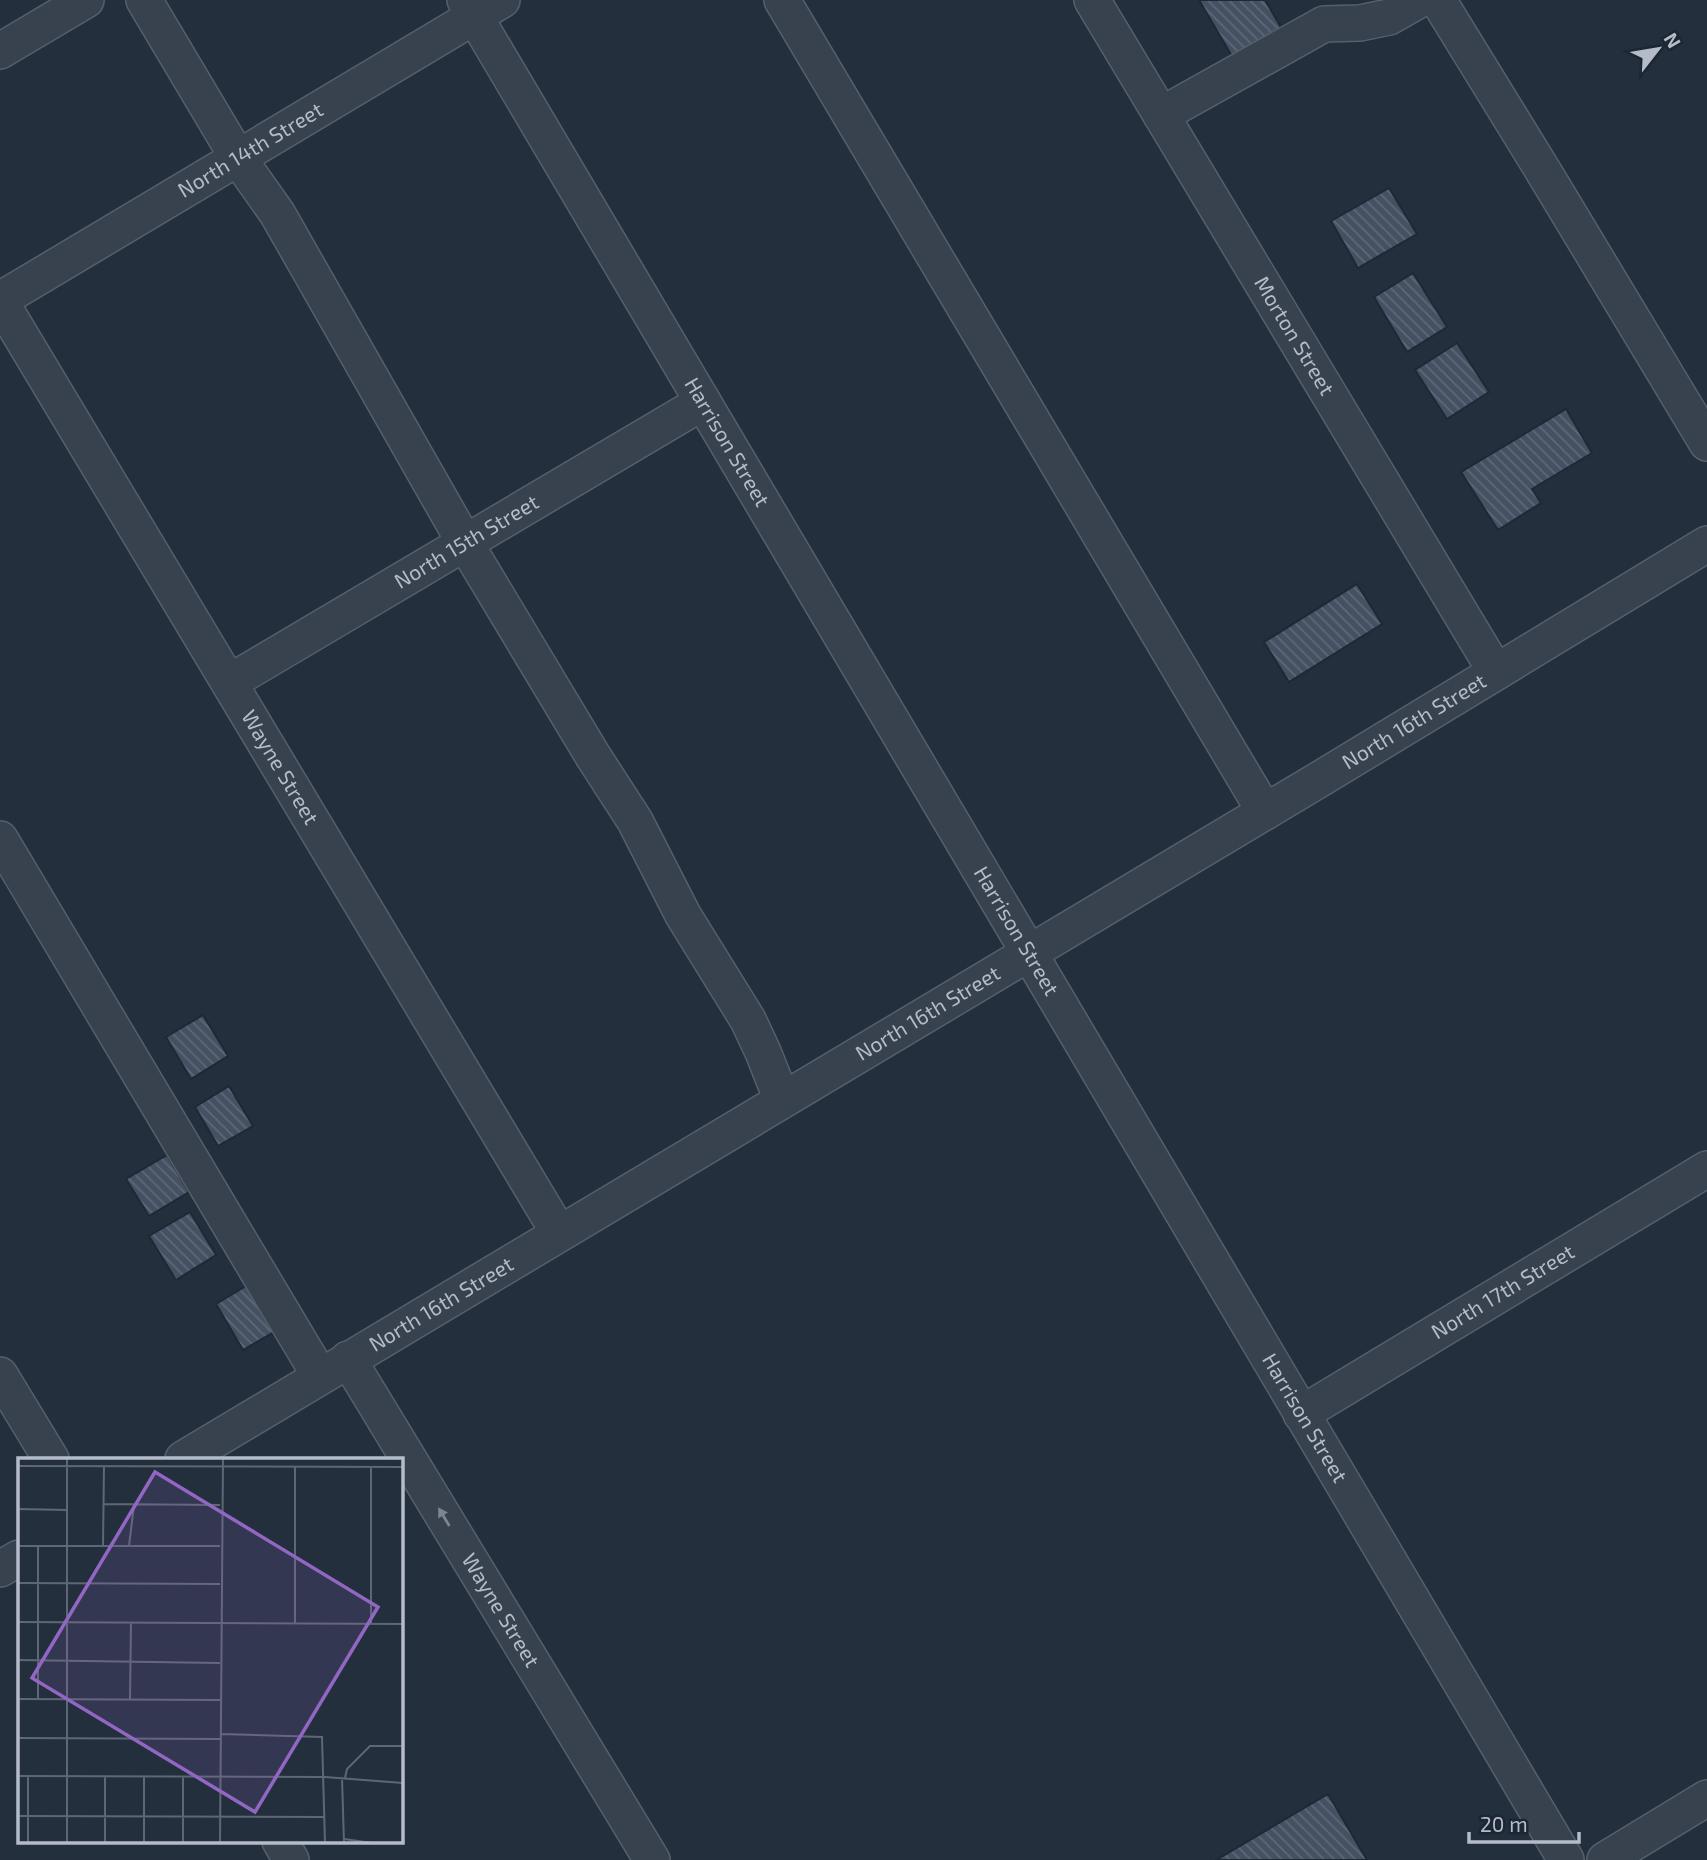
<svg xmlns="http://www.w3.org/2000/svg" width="1707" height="1860" font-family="'Exo 2',sans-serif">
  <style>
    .building { fill: url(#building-back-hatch); stroke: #1f2835; stroke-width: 2 }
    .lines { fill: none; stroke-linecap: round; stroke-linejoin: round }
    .minor-casing { stroke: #565f6c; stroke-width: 38 }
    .minor { stroke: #38414e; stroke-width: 35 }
    .oneway { fill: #7c8592 }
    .labels { text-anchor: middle; stroke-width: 7; stroke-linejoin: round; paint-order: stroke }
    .street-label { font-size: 21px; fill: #b4bcc9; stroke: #1d2633 }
    .inset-road { fill: none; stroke: #5e6776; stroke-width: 2 }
    .view { fill: #9266c3; fill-opacity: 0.15; stroke: #9266c3; stroke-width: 3.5 }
    .inset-edge { fill: none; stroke: #b4bcc9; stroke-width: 3.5 }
  </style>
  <defs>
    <pattern id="building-back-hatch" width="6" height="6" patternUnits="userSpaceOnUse" patternTransform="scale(1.75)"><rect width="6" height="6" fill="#455162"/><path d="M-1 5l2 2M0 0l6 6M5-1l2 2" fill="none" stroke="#5d6877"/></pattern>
  </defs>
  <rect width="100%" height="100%" fill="#242f3e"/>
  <path class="building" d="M 1199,0 L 1265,0 L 1282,29 L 1233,58 Z
    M 1389,188 L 1417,234 L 1358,268 L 1331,221 Z
    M 1413,273 L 1447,327 L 1407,352 L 1374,297 Z
    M 1457,343 L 1489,392 L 1447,419 L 1415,370 Z
    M 1566,409 L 1592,453 L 1532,489 L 1541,503 L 1498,530 L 1461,472 Z
    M 1357,584 L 1382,624 L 1289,682 L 1264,642 Z
    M 203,1015 L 228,1056 L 191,1079 L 166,1037 Z
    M 229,1086 L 253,1126 L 218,1146 L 195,1107 Z
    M 167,1155 L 189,1192 L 149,1216 L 126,1179 Z
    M 190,1212 L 216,1255 L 176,1280 L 149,1236 Z
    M 246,1286 L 274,1332 L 243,1350 L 216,1304 Z
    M 1328,1794 L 1367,1860 L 1216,1860 Z"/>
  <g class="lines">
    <g class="minor-casing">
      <g id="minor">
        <path d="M 144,0 L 238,158 L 277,213 L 465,543 L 593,756 L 635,821 L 683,915 L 748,1020 L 763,1052 L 782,1100"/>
        <path id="s1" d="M 465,0 L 1566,1860"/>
        <path d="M 782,0 L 1265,812"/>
        <path id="s2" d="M 1092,0 L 1496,672"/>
        <path d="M 1438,0 L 1545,174 L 1707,443"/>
        <path d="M 0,51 L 86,0"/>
        <path d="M 1161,115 L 1324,24 L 1360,23 L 1389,17 L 1419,0"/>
        <path id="s3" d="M 0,300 L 502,0"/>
        <path id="s4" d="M 0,301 L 559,1233"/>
        <path id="s5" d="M 230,682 L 703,402"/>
        <path d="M 0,839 L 320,1376"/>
        <path id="s6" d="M 348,1359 L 652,1860"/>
        <path d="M 0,1375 L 51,1459"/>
        <path id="s7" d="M 1301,1414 L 1707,1169"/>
        <path id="s8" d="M 183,1459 L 1320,779 L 1707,544"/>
        <path d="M 0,1569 L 19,1558"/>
        <path d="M 280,1841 L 291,1860"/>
        <path d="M 1605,1860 L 1707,1798"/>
      </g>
    </g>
    <use href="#minor" class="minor"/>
  </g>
  <defs><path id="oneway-solid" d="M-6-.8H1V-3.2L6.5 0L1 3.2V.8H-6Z" transform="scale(1.75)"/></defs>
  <use class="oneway" href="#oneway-solid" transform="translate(444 1517) rotate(-121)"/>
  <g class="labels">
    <g class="street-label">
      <text dy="7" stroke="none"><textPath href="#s3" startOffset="292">North 14th Street</textPath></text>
      <text dy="7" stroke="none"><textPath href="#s2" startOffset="392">Morton Street</textPath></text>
      <text dy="7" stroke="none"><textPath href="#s1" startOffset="514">Harrison Street</textPath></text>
      <text dy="7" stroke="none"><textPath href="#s5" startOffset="275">North 15th Street</textPath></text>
      <text dy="7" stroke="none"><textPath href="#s8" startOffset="1435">North 16th Street</textPath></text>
      <text dy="7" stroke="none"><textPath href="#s4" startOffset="544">Wayne Street</textPath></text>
      <text dy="7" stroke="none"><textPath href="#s1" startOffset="1082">Harrison Street</textPath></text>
      <text dy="7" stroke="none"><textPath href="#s8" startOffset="868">North 16th Street</textPath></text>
      <text dy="7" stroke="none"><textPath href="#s7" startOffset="236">North 17th Street</textPath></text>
      <text dy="7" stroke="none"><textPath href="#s8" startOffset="301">North 16th Street</textPath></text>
      <text dy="7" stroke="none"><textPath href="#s1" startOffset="1648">Harrison Street</textPath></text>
      <text dy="7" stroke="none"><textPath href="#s6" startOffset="294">Wayne Street</textPath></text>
    </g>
  </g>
  <g transform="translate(18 1458)">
    <rect width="385" height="385" fill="#242f3e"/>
    <path d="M 385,0 L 385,2 L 212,1 L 212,0 Z" fill="#263c3f"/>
    <path class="inset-road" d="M 0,8 L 385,9M 277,8 L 277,165M 353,9 L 353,166M 86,46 L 202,47M 0,51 L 50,52M 0,88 L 202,88M 20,88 L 20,241M 85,88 L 86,8M 111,88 L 116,47M 0,125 L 202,126M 0,164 L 385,166M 0,202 L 202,205M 0,241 L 202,242M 112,241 L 113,164M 202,276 L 304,279 L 307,385M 0,280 L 202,281M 0,318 L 307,319 L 385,325M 10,318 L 10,385M 87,319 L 87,385M 126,319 L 126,385M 165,319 L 165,385M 324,320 L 326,385M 327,320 L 329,311 L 352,288 L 385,288M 0,358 L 307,359M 326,381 L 354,385M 49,385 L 49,0M 202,385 L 205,0"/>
    <path class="view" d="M 137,14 L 360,149 L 237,354 L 14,220 Z"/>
    <rect width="385" height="385" class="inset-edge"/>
  </g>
  <g transform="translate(1658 49) rotate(59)" stroke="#1d2633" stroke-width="5" paint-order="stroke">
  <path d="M0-5L12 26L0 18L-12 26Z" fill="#b4bcc9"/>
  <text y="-10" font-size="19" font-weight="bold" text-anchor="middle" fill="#b4bcc9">N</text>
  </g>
  <path d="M1469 1832v10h110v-10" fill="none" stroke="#b4bcc9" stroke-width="3.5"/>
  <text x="1480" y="1832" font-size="21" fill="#b4bcc9" stroke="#1d2633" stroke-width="5" paint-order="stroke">20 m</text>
</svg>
